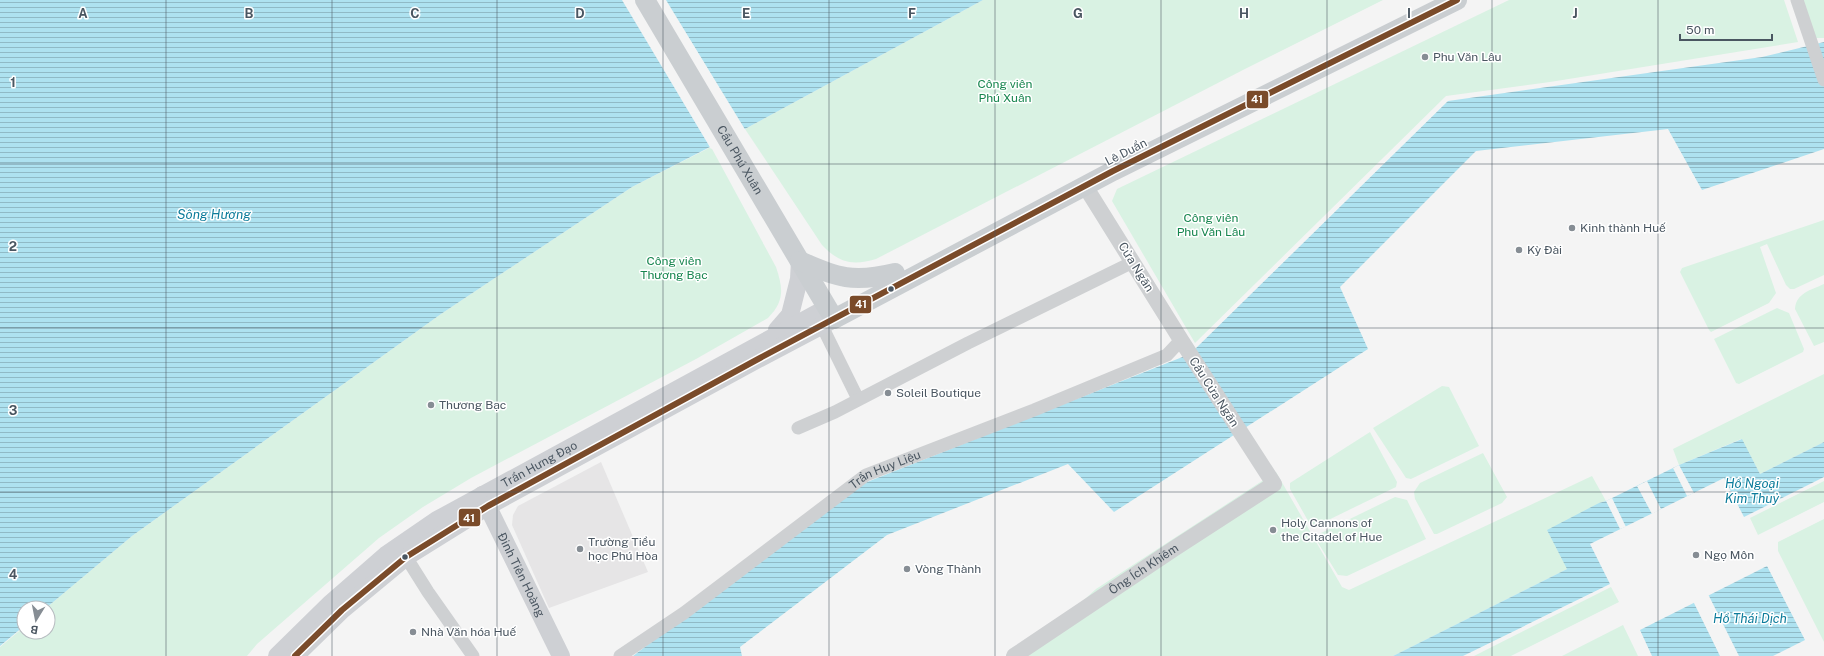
<svg xmlns="http://www.w3.org/2000/svg" width="1824" height="656" font-family="'Public Sans',sans-serif">
  <style>
    .education { fill: #e6e5e6 }
    .green { fill: #d9f2e3 }
    .water { fill: url(#water-rules) }
    .pier { fill: #f4f4f4 }
    .lines { fill: none; stroke-linecap: round; stroke-linejoin: round }
    .minor { stroke: #ced0d2; stroke-width: 13 }
    .tertiary { stroke: #ced0d2; stroke-width: 16 }
    .secondary { stroke: #ced0d4; stroke-width: 18 }
    .primary { stroke: #caced1; stroke-width: 20 }
    .bus-1-casing { stroke: #fff; stroke-width: 9 }
    .bus-1 { stroke: #7a4b2a; stroke-width: 6 }
    .grid { fill: none; stroke: #4a5661; stroke-width: 1; stroke-opacity: 0.55 }
    .poi-dot { fill: #868d94; stroke: #fff; stroke-width: 1.5 }
    .bus-dot { fill: #4a5661; stroke: #fff; stroke-width: 1.5 }
    .labels { text-anchor: middle; stroke-width: 3; stroke-linejoin: round; paint-order: stroke }
    .poi-label { font-size: 12px; fill: #4a5661; stroke: #fff; text-anchor: start }
    .park-label { font-size: 12px; fill: #17864f; stroke: #fff }
    .street-label { font-size: 12px; fill: #4a5661; stroke: #fff }
    .water-label { font-size: 13px; font-style: italic; fill: #0c7c9b; stroke: #fff }
    .grid-label { font-size: 13px; text-anchor: middle; font-weight: bold; fill: #4a5661; stroke: #fff; stroke-width: 3; stroke-linejoin: round; paint-order: stroke }
    .line-badge { stroke: #fff; stroke-width: 1.5 }
    .badge-label { font-size: 11px; text-anchor: middle; font-weight: bold; fill: #fff }
  </style>
  <defs>
    <pattern id="water-rules" width="6" height="5" patternUnits="userSpaceOnUse"><rect width="6" height="5" fill="#aee2f0"/><path d="M0 2.5h6" fill="none" stroke="#90bac6"/></pattern>
  </defs>
  <rect width="100%" height="100%" fill="#f4f4f4"/>
  <path class="education" d="M 601,462 L 648,572 L 549,608 L 512,525 L 513,515 L 518,506 Z"/>
  <path class="green" d="M 983,0 L 1383,0 L 1243,70 L 876,259 C 853,266 839,263 822,245 L 745,129 Z
    M 1509,0 L 1784,0 L 1798,42 L 1550,82 L 1446,96 L 1195,343 L 1112,201 L 1117,189 Z
    M 1801,0 L 1824,0 L 1824,38 L 1814,38 Z
    M 711,147 L 776,267 C 783,288 785,301 768,318 L 696,359 L 471,478 L 423,507 L 379,538 L 257,644 L 247,656 L 0,656 L 0,647 L 24,627 L 24,632 L 48,632 L 48,608 L 46,608 L 132,536 L 441,314 L 632,187 Z
    M 1824,220 L 1824,275 L 1794,289 L 1790,289 L 1786,285 L 1767,244 L 1760,247 L 1776,293 L 1769,303 L 1711,332 L 1709,330 L 1680,272 L 1682,268 Z
    M 1824,284 L 1824,342 L 1814,346 L 1795,309 C 1796,293 1811,290 1824,284 Z
    M 1777,308 L 1789,313 L 1804,349 L 1803,352 L 1739,384 L 1736,383 L 1714,339 Z
    M 1824,374 L 1824,442 L 1760,474 L 1741,439 L 1679,465 L 1673,449 Z
    M 1442,386 L 1449,387 L 1479,446 L 1411,479 L 1406,478 L 1373,428 Z
    M 1370,432 L 1397,482 L 1396,487 L 1314,527 L 1311,526 L 1290,489 L 1290,483 Z
    M 1483,453 L 1507,497 L 1502,503 L 1437,534 L 1434,534 L 1415,499 L 1414,492 L 1420,483 Z
    M 1276,472 L 1342,587 L 1349,590 L 1592,476 L 1606,501 L 1599,503 L 1567,569 L 1393,656 L 1022,656 L 1096,589 Z
    M 1824,481 L 1824,502 L 1758,535 L 1750,518 Z
    M 1395,497 L 1407,500 L 1426,539 L 1347,576 L 1338,575 L 1315,538 L 1321,533 Z
    M 1824,519 L 1824,642 L 1778,551 L 1778,542 Z
    M 1611,587 L 1619,602 L 1511,656 L 1474,656 Z
    M 1623,625 L 1638,656 L 1562,656 Z"/>
  <path class="water" d="M 0,0 L 983,0 L 743,130 L 632,187 L 441,314 L 132,536 L 46,608 L 24,608 L 24,626 L 0,646 Z
    M 1824,42 L 1824,149 L 1702,190 L 1668,129 L 1476,151 L 1340,287 L 1368,349 L 1114,512 L 1068,464 L 887,535 L 740,647 L 742,656 L 633,656 L 857,486 L 1190,354 L 1448,101 L 1762,57 Z
    M 1742,439 L 1760,474 L 1824,442 L 1824,477 L 1744,517 L 1724,478 L 1590,544 L 1610,584 L 1463,656 L 1393,656 L 1567,569 L 1547,530 L 1599,503 L 1606,501 L 1679,465 Z
    M 1767,566 L 1805,640 L 1773,656 L 1652,656 L 1640,630 Z"/>
  <path class="pier" d="M 622,0 L 666,0 L 746,131 L 711,149 Z
    M 1679,465 L 1694,493 L 1687,496 L 1673,468 Z
    M 1647,481 L 1661,509 L 1652,514 L 1637,486 Z
    M 1612,498 L 1626,527 L 1620,529 L 1606,501 Z
    M 1708,594 L 1739,656 L 1720,656 L 1693,601 Z"/>
  <g class="lines">
    <g class="minor">
      <path d="M 1797,0 L 1824,80"/>
      <path d="M 822,326 L 858,399"/>
      <path d="M 798,428 L 835,412 L 968,343 L 1133,262"/>
      <path d="M 406,557 L 428,592 L 473,656"/>
      <path id="s1" d="M 620,656 L 684,613 L 866,475 L 1034,410 L 1167,355 L 1181,340"/>
    </g>
    <path class="tertiary" id="s2" d="M 1014,656 L 1175,548 L 1274,484 L 1181,340 L 1085,186"/>
    <g class="secondary">
      <path d="M 777,330 L 790,315 L 799,279 L 800,261"/>
      <path id="s3" d="M 482,495 L 561,656"/>
      <path id="s4" d="M 277,656 L 331,603 L 386,555 L 437,520 L 827,308"/>
      <path d="M 295,656 L 342,610 L 406,557 L 488,506 L 760,358 L 834,319"/>
    </g>
    <g class="primary">
      <path id="s5" d="M 645,0 L 834,319 L 1113,171 L 1457,0"/>
      <path d="M 800,261 C 837,278 854,283 895,273"/>
    </g>
    <g class="bus-1-casing">
      <path id="bus-1" d="M 295,656 L 342,610 L 406,557 L 488,506 L 760,358 L 1113,171 L 1457,0"/>
    </g>
    <use href="#bus-1" class="bus-1"/>
  </g>
  <path class="grid" d="M 166,0 L 166,656M 332,0 L 332,656M 497,0 L 497,656M 663,0 L 663,656M 829,0 L 829,656M 995,0 L 995,656M 1161,0 L 1161,656M 1327,0 L 1327,656M 1492,0 L 1492,656M 1658,0 L 1658,656M 0,164 L 1824,164M 0,328 L 1824,328M 0,492 L 1824,492"/>
  <g class="poi-dot">
    <circle cx="1425" cy="57" r="4"/>
    <circle cx="1572" cy="228" r="4"/>
    <circle cx="1519" cy="250" r="4"/>
    <circle cx="888" cy="393" r="4"/>
    <circle cx="431" cy="405" r="4"/>
    <circle cx="1273" cy="530" r="4"/>
    <circle cx="580" cy="549" r="4"/>
    <circle cx="1696" cy="555" r="4"/>
    <circle cx="907" cy="569" r="4"/>
    <circle cx="413" cy="632" r="4"/>
  </g>
  <g class="bus-dot">
    <circle cx="891" cy="289" r="3.5"/>
    <circle cx="405" cy="557" r="3.5"/>
  </g>
  <g class="labels">
    <g class="poi-label">
      <text x="1433" y="61">Phu Văn Lâu</text>
      <text x="1580" y="232">Kinh thành Huế</text>
      <text x="1527" y="254">Kỳ Đài</text>
      <text x="896" y="397">Soleil Boutique</text>
      <text x="439" y="409">Thương Bạc</text>
      <text x="1281" y="527">Holy Cannons of<tspan x="1281" dy="14">the Citadel of Hue</tspan></text>
      <text x="588" y="546">Trường Tiểu<tspan x="588" dy="14">học Phú Hòa</tspan></text>
      <text x="1704" y="559">Ngọ Môn</text>
      <text x="915" y="573">Vòng Thành</text>
      <text x="421" y="636">Nhà Văn hóa Huế</text>
    </g>
    <g class="park-label">
      <text x="1005" y="88">Công viên<tspan x="1005" dy="14">Phú Xuân</tspan></text>
      <text x="1211" y="222">Công viên<tspan x="1211" dy="14">Phu Văn Lâu</tspan></text>
      <text x="674" y="265">Công viên<tspan x="674" dy="14">Thương Bạc</tspan></text>
    </g>
    <g class="street-label">
      <text transform="translate(1126 152) rotate(-27)" y="4">Lê Duẩn</text>
      <text dy="4" stroke="none"><textPath href="#s5" startOffset="186">Cầu Phú Xuân</textPath></text>
      <text transform="translate(1136 267) rotate(58)" y="4">Cửa Ngăn</text>
      <text transform="translate(1214 392) rotate(57)" y="4">Cầu Cửa Ngăn</text>
      <text dy="4" stroke="none"><textPath href="#s4" startOffset="327">Trần Hưng Đạo</textPath></text>
      <text dy="4" stroke="none"><textPath href="#s1" startOffset="325">Trần Huy Liệu</textPath></text>
      <text dy="4" stroke="none"><textPath href="#s2" startOffset="156">Ông Ích Khiêm</textPath></text>
      <text dy="4" stroke="none"><textPath href="#s3" startOffset="89">Đinh Tiên Hoàng</textPath></text>
    </g>
    <g class="water-label">
      <text x="214" y="219">Sông Hương</text>
      <text x="1752" y="488">Hồ Ngoại<tspan x="1752" dy="15">Kim Thuỷ</tspan></text>
      <text x="1750" y="623">Hồ Thái Dịch</text>
    </g>
  </g>
  <g class="grid-label">
    <text x="83" y="18">A</text>
    <text x="249" y="18">B</text>
    <text x="415" y="18">C</text>
    <text x="580" y="18">D</text>
    <text x="746" y="18">E</text>
    <text x="912" y="18">F</text>
    <text x="1078" y="18">G</text>
    <text x="1244" y="18">H</text>
    <text x="1409" y="18">I</text>
    <text x="1575" y="18">J</text>
    <text x="13" y="87">1</text>
    <text x="13" y="251">2</text>
    <text x="13" y="415">3</text>
    <text x="13" y="579">4</text>
  </g>
  <g class="line-badge">
    <rect x="1246" y="90" width="23" height="19" rx="4" fill="#7a4b2a"/>
    <rect x="849" y="295" width="23" height="19" rx="4" fill="#7a4b2a"/>
    <rect x="458" y="508" width="23" height="19" rx="4" fill="#7a4b2a"/>
  </g>
  <g class="badge-label">
    <text x="1257" y="103">41</text>
    <text x="861" y="308">41</text>
    <text x="469" y="522">41</text>
  </g>
  <g transform="translate(36 620) rotate(190)"><circle r="19" fill="#ffffff" stroke="#b7bbc0"/>
  <path d="M0-3L7 15L0 10L-7 15Z" fill="#868d94"/>
  <text y="-6" font-size="11" font-weight="bold" text-anchor="middle" fill="#4a5661">B</text>
  </g>
  <path d="M1680 34v6h92v-6" fill="none" stroke="#4a5661" stroke-width="2"/>
  <text x="1686" y="34" font-size="12" fill="#4a5661" stroke="#ffffff" stroke-width="3" paint-order="stroke">50 m</text>
</svg>
